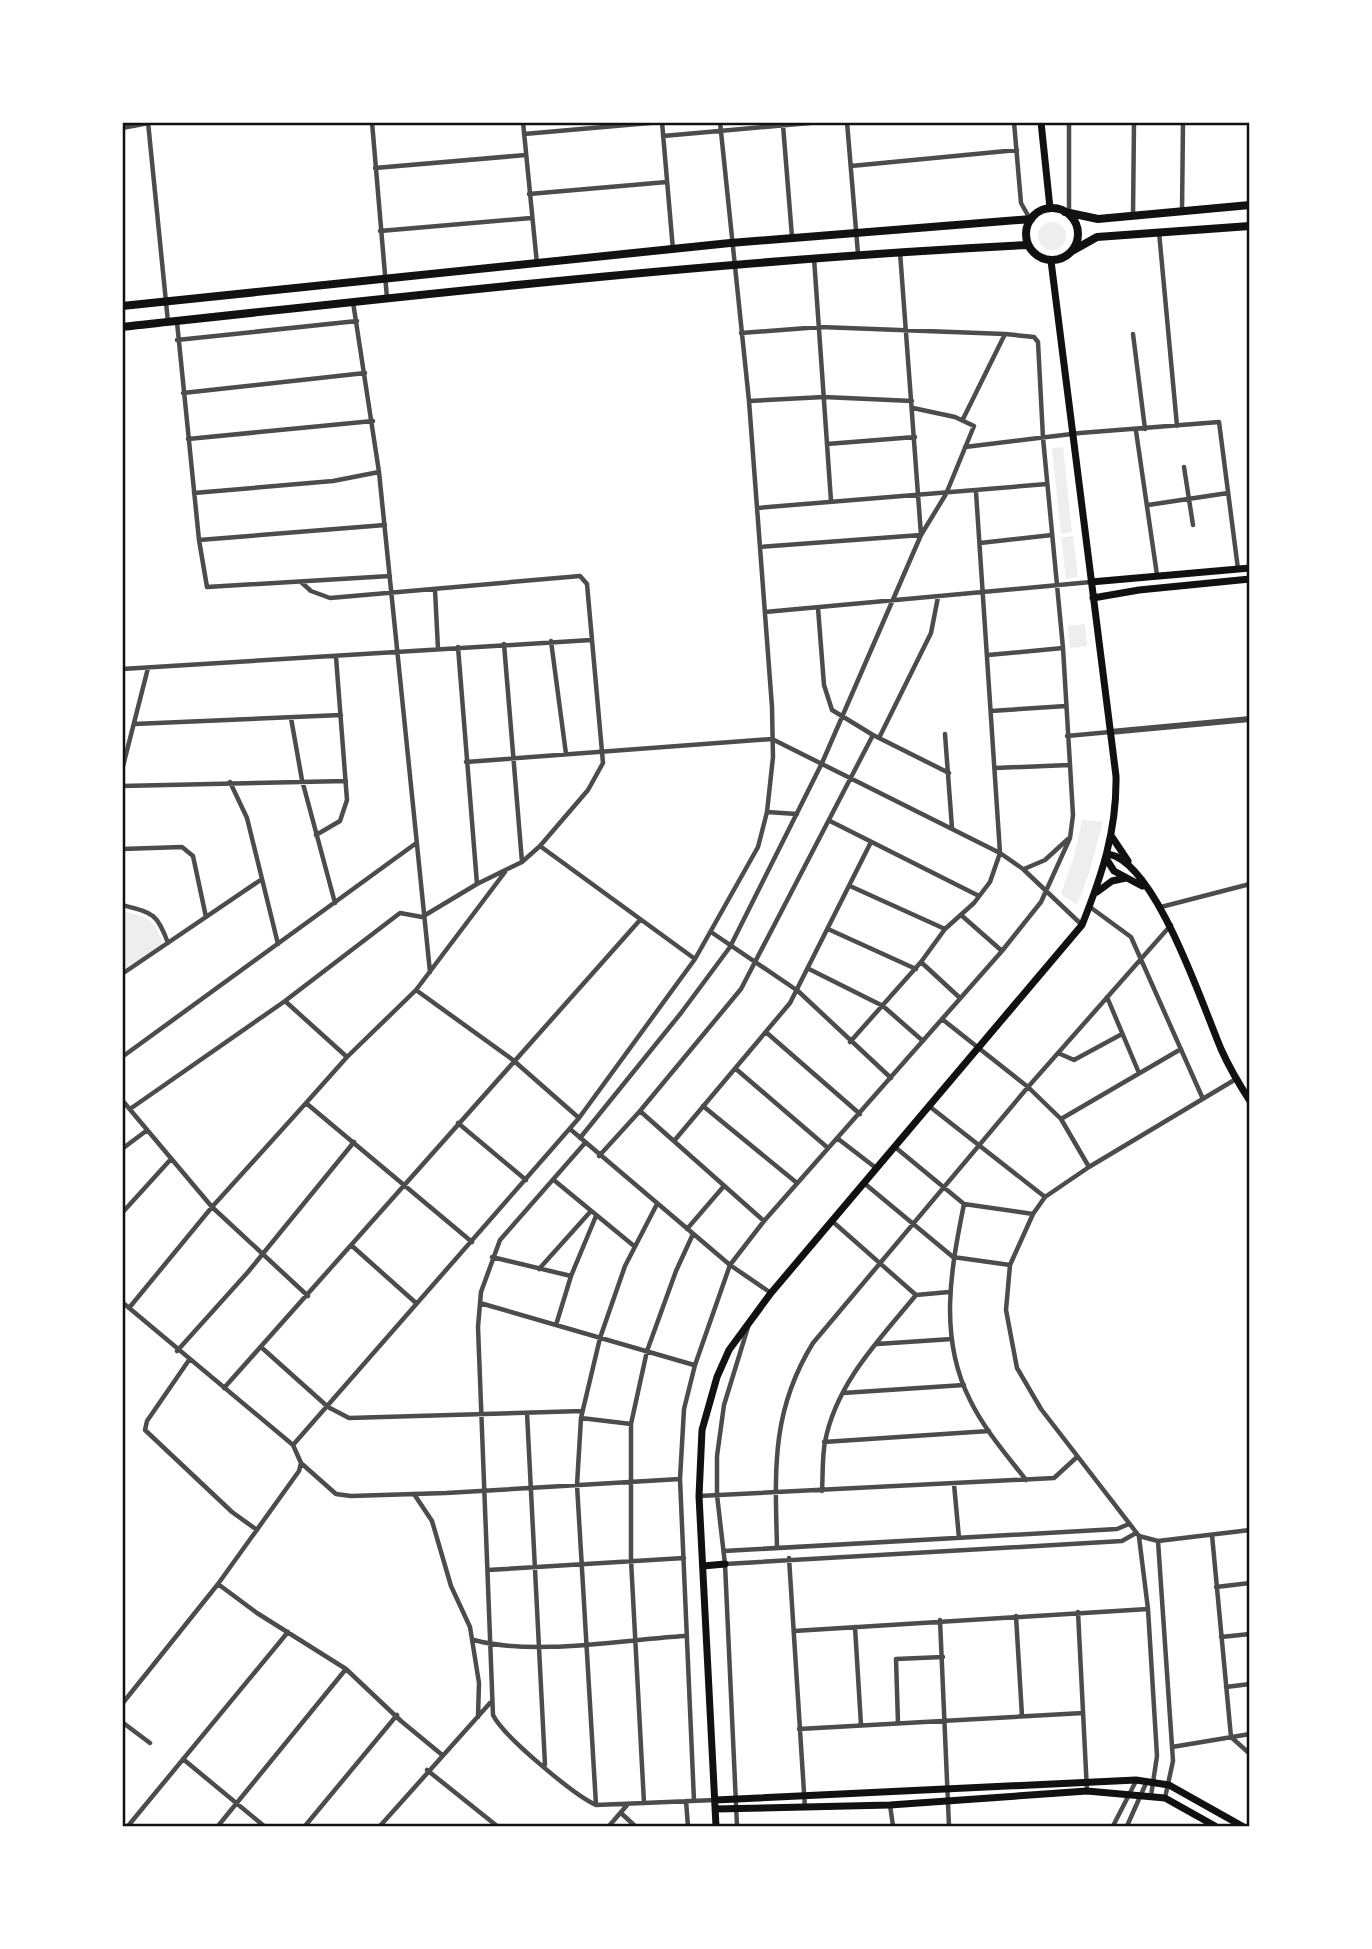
<svg xmlns="http://www.w3.org/2000/svg" width="1372" height="1949" font-family="Figtree,sans-serif">
  <style>
    .green { fill: #eee }
    .lines { fill: none; stroke-linecap: round; stroke-linejoin: round }
    .minor { stroke: #4c4c4c; stroke-width: 4.5 }
    .tertiary { stroke: #4c4c4c; stroke-width: 6 }
    .secondary { stroke: #111; stroke-width: 7 }
    .primary { stroke: #111; stroke-width: 8 }
    .neatline { fill: none; stroke: #111; stroke-width: 2.5 }
  </style>
  <rect width="100%" height="100%" fill="#fff"/>
  <path class="green" d="M1038 236a14 14 0 1 1 28 0a14 14 0 1 1-28 0Z
    M 1063,447 L 1072,532 L 1061,534 L 1052,448 Z
    M 1073,536 L 1078,577 L 1066,579 L 1061,537 Z
    M 1085,624 L 1087,646 L 1070,648 L 1068,626 Z
    M 1082,820 L 1103,822 L 1089,873 L 1077,905 L 1061,894 L 1074,857 Z
    M 123,911 C 151,918 154,919 164,946 L 123,970 Z"/>
  <g class="lines">
    <path class="minor" d="M 148,122 L 168,322
      M 372,122 L 387,298
      M 523,122 L 537,264
      M 662,122 L 673,250
      M 847,122 L 858,254
      M 1014,122 L 1021,203 L 1030,219
      M 783,125 L 792,237
      M 122,128 L 154,122
      M 524,134 L 661,122
      M 663,136 L 821,122
      M 851,166 L 1017,150
      M 375,168 L 526,155
      M 529,194 L 667,182
      M 1182,211 L 1183,122
      M 1069,213 L 1069,122
      M 1133,216 L 1134,122
      M 380,231 L 531,218
      M 1159,232 L 1177,426
      M 814,258 L 831,501
      M 353,302 L 379,472 L 430,972
      M 177,322 L 199,540 L 207,587 L 390,576
      M 1133,334 L 1145,429
      M 177,340 L 357,321
      M 183,393 L 365,373
      M 749,401 L 824,397 L 912,401
      M 963,419 L 1005,334
      M 1136,431 L 1157,575
      M 188,439 L 373,421
      M 827,444 L 915,437
      M 965,447 L 1080,433 L 1219,422 L 1238,569
      M 1184,467 L 1193,525
      M 194,493 L 333,481 L 379,472
      M 1148,505 L 1228,493
      M 757,508 L 1047,484
      M 199,540 L 385,525
      M 980,543 L 1052,535
      M 760,547 L 921,535 L 946,494 L 974,426 L 955,417 L 913,408
      M 301,582 L 311,591 L 330,598 L 580,576 L 587,584 L 603,763 L 588,790 L 540,846 L 522,862
      M 435,590 L 438,649
      M 818,608 L 824,685 L 832,710 L 873,735 L 949,773
      M 765,612 L 1091,582
      M 551,641 L 566,754
      M 458,647 L 477,884 L 522,862 L 504,644
      M 988,655 L 1063,648
      M 122,669 L 591,640
      M 991,711 L 1066,706
      M 291,718 L 302,780 L 335,903
      M 134,724 L 341,715
      M 945,734 L 952,828
      M 1067,736 L 1110,732
      M 879,738 L 931,633 L 938,597
      M 466,762 L 772,739 L 1000,853 L 1023,869 L 1082,925
      M 995,768 L 1069,765
      M 122,770 L 148,668
      M 230,782 L 247,818 L 278,944
      M 122,786 L 346,781
      M 767,812 L 797,814
      M 830,821 L 979,896
      M 316,835 L 340,821 L 347,800 L 336,657
      M 540,846 L 695,959
      M 122,849 L 182,847 L 193,856 L 206,917
      M 1024,869 L 1045,860 L 1068,839
      M 850,886 L 945,929
      M 122,905 C 153,913 157,913 168,943
      M 1090,907 L 1131,937 L 1203,1099
      M 1161,907 L 1250,884
      M 961,915 L 1002,951
      M 828,929 L 916,969
      M 711,932 L 798,991 L 891,1078
      M 921,962 L 960,998
      M 809,969 L 883,1006 L 923,1041
      M 122,974 L 262,879
      M 416,990 L 513,1060 L 579,1118
      M 1107,997 L 1139,1073
      M 285,1001 L 347,1057
      M 942,1019 L 1028,1087 L 1061,1119 L 1089,1167
      M 767,1033 L 860,1114
      M 850,1042 L 921,962 L 945,929 L 974,903 L 990,882 L 1000,853 L 976,492
      M 1058,1053 L 1074,1060 L 1122,1034
      M 122,1057 L 415,844
      M 736,1069 L 828,1148
      M 1236,1079 L 1089,1167 L 1045,1197 L 1033,1214 L 1010,1265 L 1006,1310 L 1017,1368 L 1041,1409 L 1139,1536 L 1158,1541 L 1250,1530
      M 122,1100 L 212,1207 L 308,1296
      M 306,1103 L 472,1242
      M 703,1106 L 797,1183
      M 929,1106 L 1045,1197
      M 130,1109 L 285,1001 L 400,913 L 422,917 L 477,884
      M 640,1111 L 764,1221
      M 1061,1119 L 1181,1049
      M 458,1123 L 526,1180
      M 570,1129 L 730,1265 L 771,1293
      M 580,1138 L 681,1013 L 730,947 L 822,763 L 921,535 L 900,252
      M 837,1138 L 876,1168
      M 674,1141 L 790,1003 L 871,842
      M 585,1143 L 500,1240 L 481,1292 L 478,1327 L 493,1715 C 503,1736 574,1795 596,1805 L 715,1800
      M 895,1147 L 964,1204 L 1033,1214
      M 122,1149 L 146,1131
      M 599,1156 L 640,1111 L 741,989 L 873,735
      M 555,1181 L 634,1246
      M 864,1183 L 953,1257 L 1010,1265
      M 964,1204 C 951,1269 938,1337 970,1400 C 984,1429 1006,1454 1026,1480
      M 122,1213 L 171,1159
      M 687,1229 L 724,1186
      M 351,1245 L 416,1303
      M 492,1257 L 571,1276
      M 539,1269 L 591,1211
      M 916,1295 L 949,1292
      M 122,1302 L 293,1445 L 579,1118 L 695,959 L 758,847 L 767,812 L 773,757 L 772,707 L 749,401 L 720,122
      M 480,1303 L 694,1365
      M 129,1308 L 212,1207 L 306,1103 L 347,1057 L 416,990 L 505,872
      M 556,1325 L 571,1276 L 596,1216
      M 877,1344 L 952,1339
      M 261,1347 L 328,1407 L 349,1418 L 582,1411
      M 177,1351 L 248,1272 L 354,1142
      M 189,1360 L 147,1421 L 145,1430 L 232,1512 L 257,1530
      M 224,1388 L 640,920
      M 843,1393 L 964,1385
      M 527,1413 L 545,1765
      M 581,1418 L 631,1424
      M 824,1442 L 989,1431
      M 301,1463 L 336,1494 L 351,1496 L 446,1493 L 680,1479
      M 954,1484 L 959,1538
      M 822,1491 C 823,1475 822,1457 825,1442 C 836,1383 880,1339 916,1295 L 832,1221
      M 414,1494 L 432,1521 L 451,1586 L 470,1627 L 479,1683 L 478,1717
      M 699,1496 L 1054,1478 L 1077,1457
      M 1212,1535 L 1231,1737 L 1250,1754
      M 1139,1537 L 1148,1609 L 1157,1756 L 1151,1796
      M 1158,1541 L 1173,1761 L 1165,1798
      M 777,1547 C 775,1470 771,1411 813,1343 L 1028,1087 L 1171,925
      M 724,1551 L 1117,1529 L 1129,1524
      M 789,1558 L 805,1808
      M 725,1564 L 1122,1541 L 1136,1533
      M 488,1570 L 684,1558
      M 218,1584 L 257,1613 L 346,1669 L 401,1721 L 441,1754
      M 1216,1587 L 1250,1583
      M 1078,1612 L 1087,1791
      M 1016,1616 L 1022,1716
      M 940,1620 L 949,1826
      M 855,1627 L 861,1725
      M 794,1631 L 1148,1609
      M 1221,1637 L 1250,1634
      M 474,1640 C 533,1656 622,1640 684,1636
      M 1226,1687 L 1250,1684
      M 122,1704 L 218,1584 L 299,1471 L 301,1463 L 293,1445
      M 122,1722 L 150,1743
      M 898,1723 L 896,1659 L 943,1657
      M 799,1729 L 1083,1713
      M 1172,1747 L 1250,1734
      M 183,1759 L 264,1826
      M 427,1770 L 497,1826
      M 686,1801 L 688,1826
      M 694,1801 L 680,1479 L 684,1409 L 695,1365 L 730,1265 L 764,1221 L 1002,951 L 1041,902 L 1070,838 L 1073,815 L 1063,648 L 1043,438 L 1038,342 L 1034,337 L 1005,334 L 820,327 L 741,333
      M 644,1803 L 631,1560 L 631,1424 L 647,1351 L 676,1271 L 693,1234
      M 596,1805 L 577,1485 L 581,1418 L 600,1338 L 625,1266 L 657,1204
      M 890,1805 L 893,1826
      M 621,1813 L 635,1826
      M 128,1826 L 288,1632
      M 218,1826 L 346,1669
      M 305,1826 L 397,1715
      M 380,1826 L 490,1703
      M 609,1826 L 628,1804
      M 737,1826 L 725,1564 L 717,1495 L 717,1456 L 724,1405 L 748,1327
      M 1113,1826 L 1136,1781
      M 1127,1826 L 1147,1781"/>
    <path class="tertiary" d="M 1110,732 L 1250,719"/>
    <path class="secondary" d="M 1041,122 L 1050,208
      M 1091,582 L 1250,568
      M 1093,598 L 1139,590 L 1250,579
      M 1112,837 L 1128,861
      M 1108,854 C 1156,862 1203,1007 1221,1049 C 1229,1067 1239,1084 1250,1101
      M 1107,860 L 1114,871 L 1142,886
      M 1097,892 L 1112,881 L 1126,878
      M 703,1566 L 725,1564
      M 715,1800 L 1136,1780 L 1169,1785 L 1242,1826
      M 715,1809 L 890,1805 L 1087,1791 L 1165,1798 L 1215,1826
      M 716,1826 L 699,1496 L 702,1430 L 717,1377 L 729,1350 L 771,1293 L 1082,925 C 1102,875 1117,830 1116,776 L 1051,261"/>
    <path class="primary" d="M1026 234a26 26 0 1 1 52 0a26 26 0 1 1-52 0Z
      M 1065,212 L 1098,219 L 1250,205
      M 1072,251 L 1097,237 L 1250,226
      M 122,306 L 730,243 L 1031,219
      M 122,327 C 424,294 725,260 1028,245"/>
  </g>
  <rect width="1372" height="1949" fill="none" stroke="#ffffff" stroke-width="248"/>
  <rect x="124" y="124" width="1124" height="1701" class="neatline"/>
</svg>
